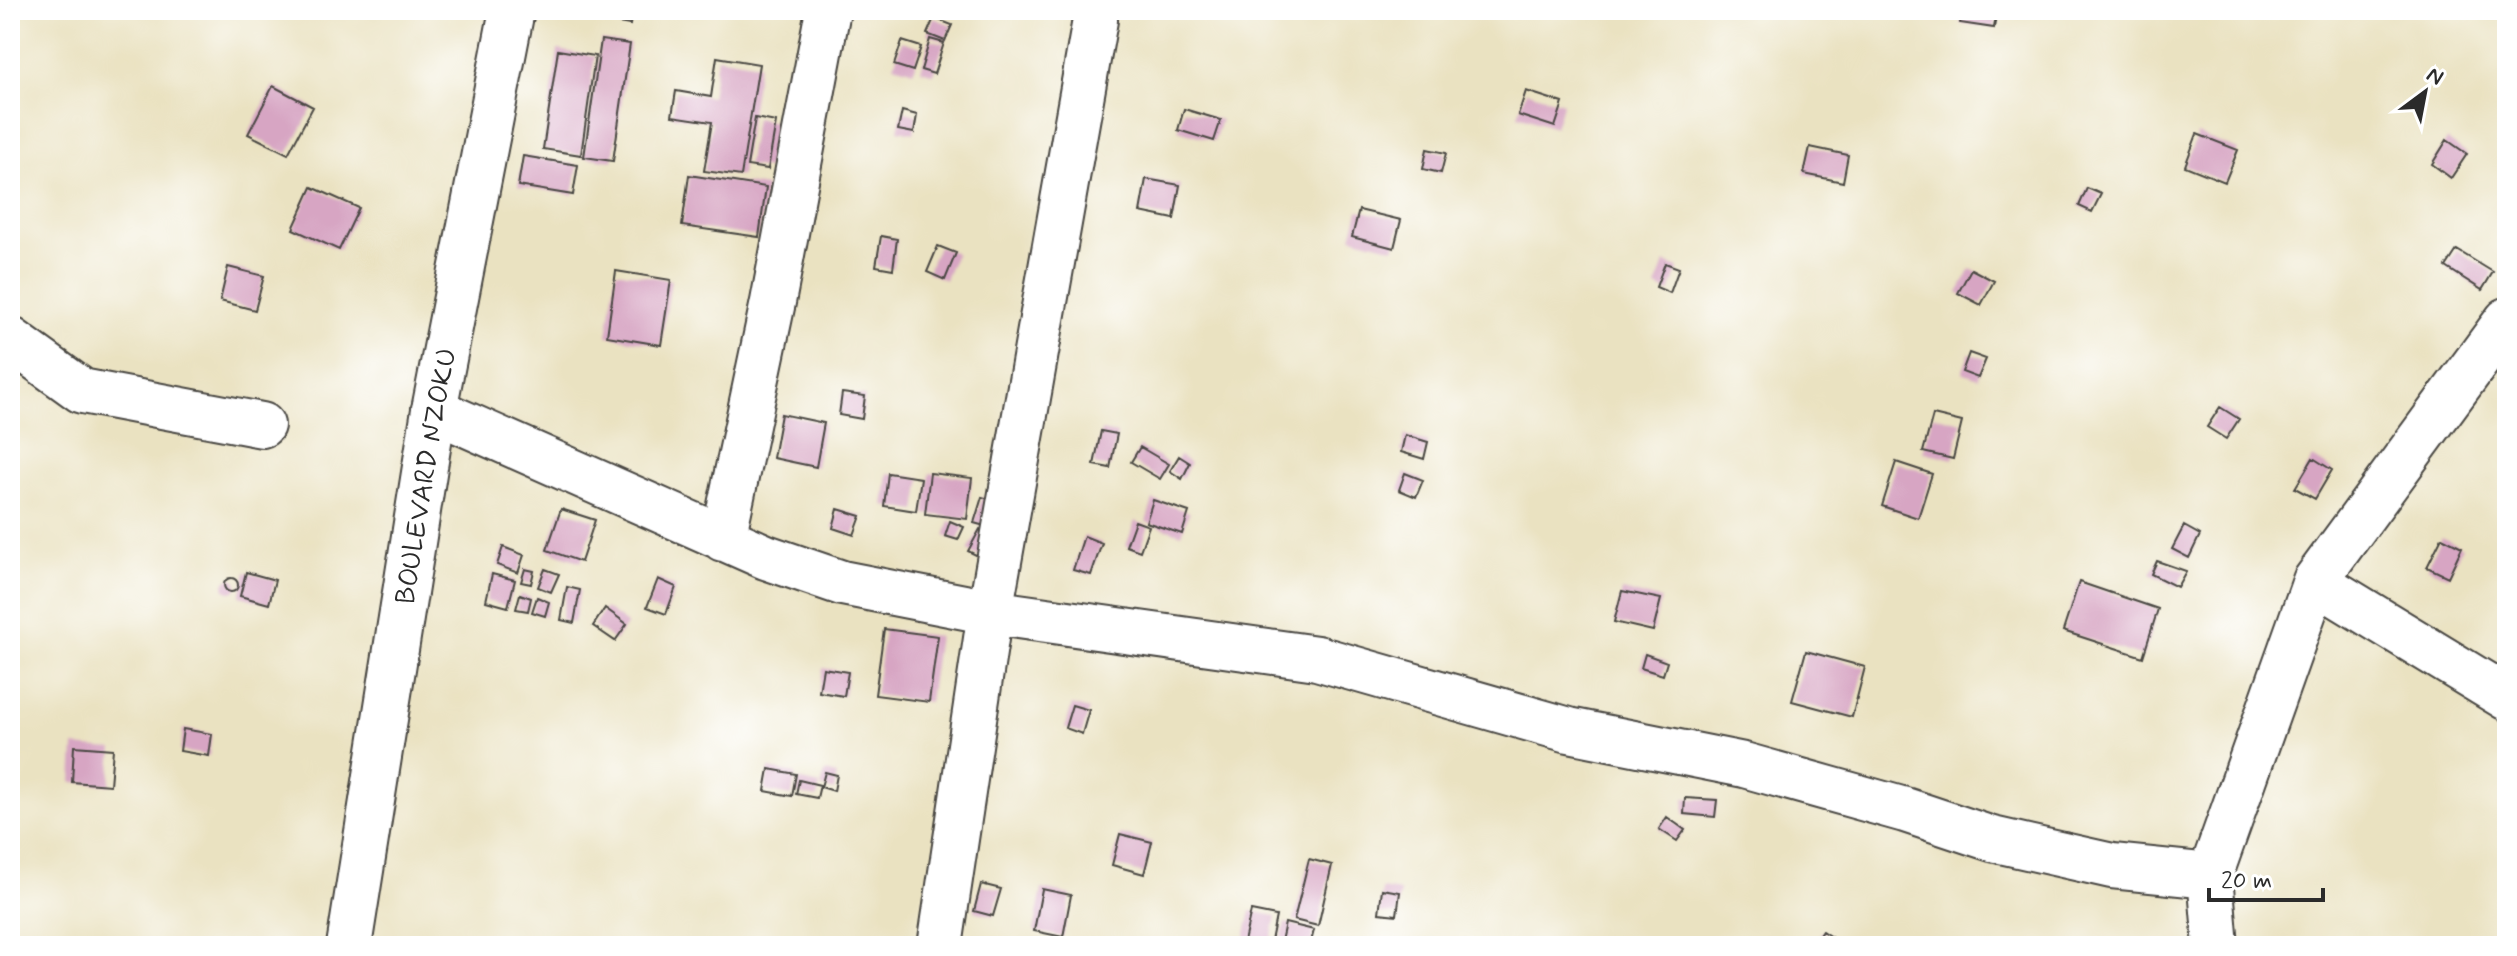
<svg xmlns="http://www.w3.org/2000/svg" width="2517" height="956" font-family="Mynerve,sans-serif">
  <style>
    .building { fill: #d7a5c3 }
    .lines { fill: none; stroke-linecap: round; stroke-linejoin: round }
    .minor-casing { stroke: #484642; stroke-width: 48 }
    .tertiary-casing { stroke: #484642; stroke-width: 48 }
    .minor { stroke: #fff; stroke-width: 44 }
    .tertiary { stroke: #fff; stroke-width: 44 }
    .labels { text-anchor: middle; stroke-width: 7; stroke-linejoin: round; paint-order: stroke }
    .street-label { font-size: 28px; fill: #2b2b2b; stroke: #fff }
  </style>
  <rect width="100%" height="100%" fill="#fff"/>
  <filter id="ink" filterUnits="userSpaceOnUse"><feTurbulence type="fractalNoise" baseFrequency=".0125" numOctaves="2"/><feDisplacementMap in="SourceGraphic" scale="16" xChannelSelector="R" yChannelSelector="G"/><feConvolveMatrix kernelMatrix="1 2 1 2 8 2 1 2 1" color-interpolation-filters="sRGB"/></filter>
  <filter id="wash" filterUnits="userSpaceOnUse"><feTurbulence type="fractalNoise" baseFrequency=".006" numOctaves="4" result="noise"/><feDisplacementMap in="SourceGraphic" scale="32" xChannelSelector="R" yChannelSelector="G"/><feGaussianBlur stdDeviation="1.8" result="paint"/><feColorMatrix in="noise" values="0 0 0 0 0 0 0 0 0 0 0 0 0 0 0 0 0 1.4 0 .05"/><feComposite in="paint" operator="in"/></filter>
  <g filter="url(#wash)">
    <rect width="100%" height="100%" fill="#eae2c1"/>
    <g id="blocks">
      <path class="building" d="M 602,10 L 632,10 L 630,25 L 601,20 Z
        M 1962,10 L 1997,10 L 1994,28 L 1960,23 Z
        M 934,18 L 952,25 L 945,41 L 927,34 Z
        M 930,39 L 944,43 L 934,74 L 921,70 Z
        M 601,40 L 630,44 L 613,161 L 584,157 Z
        M 902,41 L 921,47 L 913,71 L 894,65 Z
        M 558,50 L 595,56 L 581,155 L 543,149 Z
        M 717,57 L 759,64 L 741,176 L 704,171 L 712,122 L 672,116 L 676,91 L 711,97 Z
        M 273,86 L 313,107 L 288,154 L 248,134 Z
        M 1526,91 L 1563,103 L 1555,127 L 1518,115 Z
        M 1184,109 L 1221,120 L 1214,141 L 1178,130 Z
        M 902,111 L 917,115 L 914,133 L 898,130 Z
        M 755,118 L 776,122 L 768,169 L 747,166 Z
        M 2197,134 L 2238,150 L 2225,182 L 2185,166 Z
        M 2447,140 L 2467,154 L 2451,178 L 2432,164 Z
        M 1810,147 L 1848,155 L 1843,182 L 1804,174 Z
        M 1427,149 L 1446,153 L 1441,173 L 1423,169 Z
        M 523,156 L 578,165 L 573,195 L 518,186 Z
        M 689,175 L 766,187 L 759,237 L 682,226 Z
        M 1146,179 L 1180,185 L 1174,219 L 1140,212 Z
        M 312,187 L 359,208 L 339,250 L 293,229 Z
        M 2087,188 L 2101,194 L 2092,212 L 2079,206 Z
        M 1359,210 L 1401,220 L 1394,248 L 1352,237 Z
        M 881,236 L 897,239 L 893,269 L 876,266 Z
        M 938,246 L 956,253 L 945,280 L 927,272 Z
        M 2457,250 L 2493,272 L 2482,290 L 2446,267 Z
        M 1665,263 L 1679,268 L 1670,293 L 1656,287 Z
        M 228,267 L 264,276 L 255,310 L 220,301 Z
        M 1971,269 L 1994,281 L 1981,305 L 1958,293 Z
        M 616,271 L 671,280 L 661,345 L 607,336 Z
        M 1969,353 L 1986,359 L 1978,378 L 1962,372 Z
        M 842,393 L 865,396 L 862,419 L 839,415 Z
        M 2220,407 L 2239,419 L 2226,439 L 2207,427 Z
        M 781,414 L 824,423 L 816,467 L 773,458 Z
        M 1933,415 L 1962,422 L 1953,459 L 1923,452 Z
        M 1101,431 L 1117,434 L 1110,468 L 1094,465 Z
        M 1405,435 L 1428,442 L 1424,459 L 1401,452 Z
        M 1140,447 L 1169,464 L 1160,479 L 1131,462 Z
        M 1179,456 L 1190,463 L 1182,479 L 1170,471 Z
        M 2313,458 L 2332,470 L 2315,499 L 2295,488 Z
        M 1896,462 L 1932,474 L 1918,518 L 1882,506 Z
        M 888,473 L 921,478 L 916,511 L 884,506 Z
        M 930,473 L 972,478 L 967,519 L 925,514 Z
        M 1405,473 L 1423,480 L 1416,497 L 1399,490 Z
        M 982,497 L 1000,502 L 992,528 L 974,523 Z
        M 1153,500 L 1189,512 L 1182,534 L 1146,522 Z
        M 561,509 L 595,520 L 581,562 L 547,550 Z
        M 838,509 L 861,516 L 854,535 L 833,528 Z
        M 950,521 L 964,527 L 958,540 L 945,536 Z
        M 1135,521 L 1149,526 L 1140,551 L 1126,546 Z
        M 2184,526 L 2200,535 L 2189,558 L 2172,549 Z
        M 980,529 L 994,537 L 982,558 L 968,551 Z
        M 1084,536 L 1102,543 L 1091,575 L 1073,570 Z
        M 2442,537 L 2462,547 L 2448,577 L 2427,567 Z
        M 503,547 L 524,555 L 518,573 L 497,565 Z
        M 2157,561 L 2186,571 L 2177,587 L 2151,574 Z
        M 525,569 L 534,571 L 531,584 L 521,582 Z
        M 545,569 L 559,574 L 551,592 L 538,587 Z
        M 246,572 L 275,580 L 269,604 L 240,596 Z
        M 492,574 L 515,580 L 508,607 L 486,601 Z
        M224 585a7 7 0 1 1 14 0a7 7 0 1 1-14 0Z
        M 658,579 L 676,587 L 666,614 L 647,607 Z
        M 2079,582 L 2158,609 L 2143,657 L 2063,631 Z
        M 567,587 L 580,590 L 574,623 L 561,620 Z
        M 1622,591 L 1661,599 L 1653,631 L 1614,622 Z
        M 520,594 L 531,598 L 528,611 L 516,609 Z
        M 537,597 L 549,602 L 545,616 L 532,612 Z
        M 605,608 L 627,624 L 615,641 L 593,626 Z
        M 884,629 L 938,636 L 929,702 L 875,695 Z
        M 1806,651 L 1865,667 L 1852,717 L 1792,701 Z
        M 1645,654 L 1667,662 L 1663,675 L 1641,668 Z
        M 823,668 L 848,672 L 844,696 L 819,692 Z
        M 1072,705 L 1089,710 L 1082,734 L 1065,728 Z
        M 183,729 L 212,734 L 209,756 L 180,751 Z
        M 74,746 L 113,749 L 110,785 L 72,782 Z
        M 769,769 L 796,774 L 792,796 L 765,791 Z
        M 825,772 L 837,775 L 834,791 L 821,787 Z
        M 799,780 L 820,785 L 817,798 L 796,794 Z
        M 1685,798 L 1717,800 L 1715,817 L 1684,814 Z
        M 1667,817 L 1685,830 L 1677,841 L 1659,829 Z
        M 1120,834 L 1152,842 L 1144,874 L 1112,865 Z
        M 1309,859 L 1332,865 L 1318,926 L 1294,920 Z
        M 981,884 L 1001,889 L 993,916 L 974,911 Z
        M 1042,889 L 1071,895 L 1063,937 L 1034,931 Z
        M 1382,889 L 1400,892 L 1397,915 L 1379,913 Z
        M 1251,911 L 1276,916 L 1270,946 L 1243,946 Z
        M 1285,923 L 1314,930 L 1310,946 L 1280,946 Z
        M 1822,931 L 1840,943 L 1838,946 L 1812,946 Z"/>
    </g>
  </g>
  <g filter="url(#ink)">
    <use href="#blocks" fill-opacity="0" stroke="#484642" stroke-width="2"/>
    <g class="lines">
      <g class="minor-casing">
        <path id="minor" d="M 10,339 L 82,391 L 262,425
          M 434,410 L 766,557 L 842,583 L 990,612 L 1317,658 L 1569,730 L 1744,765 L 1905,810 L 1992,839 L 2112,866 L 2210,876
          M 723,539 L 773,302 L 828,10
          M 2315,581 L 2507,698
          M 940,946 L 990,612 L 1095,20
          M 2216,946 L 2210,876 L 2315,581 L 2507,320"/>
      </g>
      <g class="tertiary-casing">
        <g id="tertiary">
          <path id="s1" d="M 349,946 L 434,410 L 512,10"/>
        </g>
      </g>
      <use href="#minor" class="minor"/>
      <use href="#tertiary" class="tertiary"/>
    </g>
  </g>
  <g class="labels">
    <g class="street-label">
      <text dy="10" stroke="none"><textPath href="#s1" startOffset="476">BOULEVARD NZOKU</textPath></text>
    </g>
  </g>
  <rect width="2517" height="956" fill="none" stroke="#fff" stroke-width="40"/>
  <g transform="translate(2425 92) rotate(32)" stroke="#ffffff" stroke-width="6" paint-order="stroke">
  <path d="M0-6L14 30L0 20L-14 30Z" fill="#2b2b2b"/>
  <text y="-12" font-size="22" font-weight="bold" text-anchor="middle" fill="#2b2b2b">N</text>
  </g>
  <path d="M2209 888v12h114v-12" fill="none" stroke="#2b2b2b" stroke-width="4"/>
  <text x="2221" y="888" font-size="24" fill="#2b2b2b" stroke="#ffffff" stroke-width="6" paint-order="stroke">20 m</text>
</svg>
